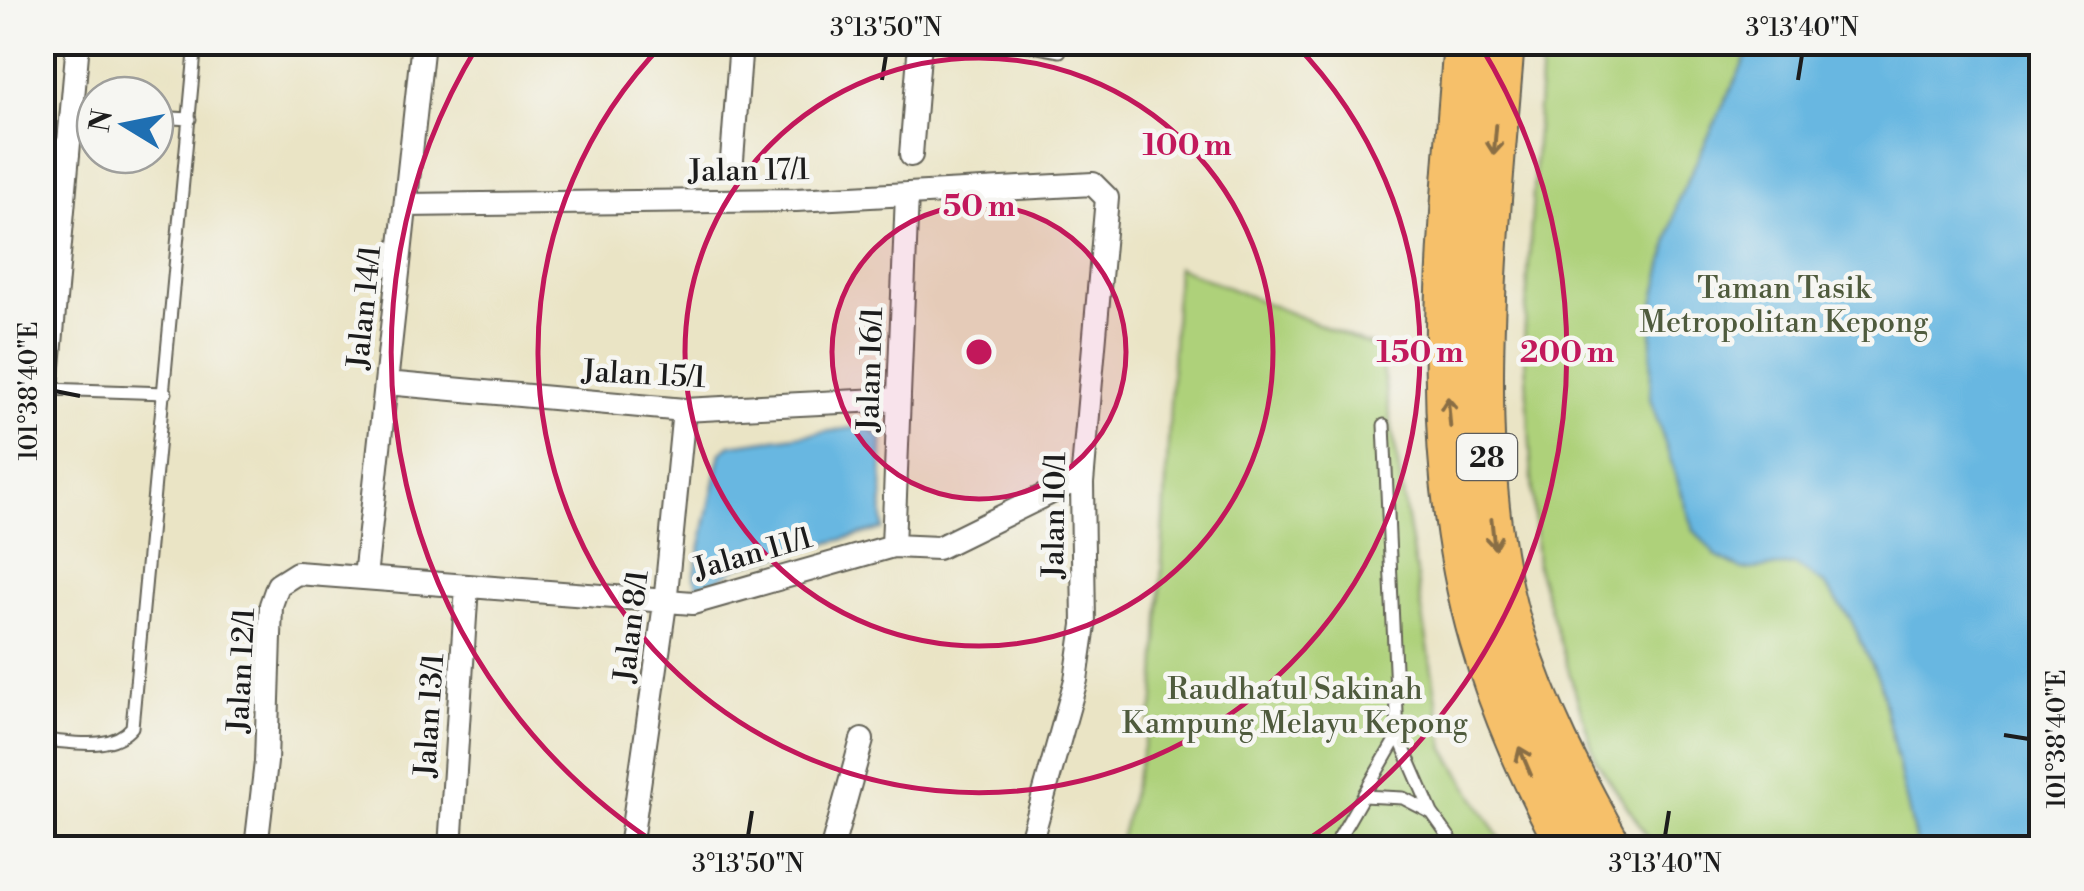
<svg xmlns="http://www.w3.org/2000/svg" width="2084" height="891" font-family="'Libre Bodoni',serif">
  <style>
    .green { fill: #aed17a; stroke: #65764b; stroke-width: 2.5 }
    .water { fill: #67b7e1; stroke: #426a7e; stroke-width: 2.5 }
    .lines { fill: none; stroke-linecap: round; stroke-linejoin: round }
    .lane-casing { stroke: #646257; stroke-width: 15 }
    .street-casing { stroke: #646257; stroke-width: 26 }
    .highway-casing { stroke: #646257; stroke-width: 46 }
    .lane { stroke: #fff; stroke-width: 11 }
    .street { stroke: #fff; stroke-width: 22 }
    .highway { stroke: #f6c06b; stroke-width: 42 }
    .oneway { stroke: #896e44 }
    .ticks { fill: none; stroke: #1c1c1c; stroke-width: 4 }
    .ring { fill: none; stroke: #c2185b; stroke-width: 5 }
    .labels { text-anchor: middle; stroke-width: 9; stroke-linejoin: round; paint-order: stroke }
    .shield { fill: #f6f6f2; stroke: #5d5d5c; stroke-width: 2.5 }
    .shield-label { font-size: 28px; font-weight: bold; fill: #1c1c1c }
    .street-label { font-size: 30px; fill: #1c1c1c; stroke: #f6f6f2 }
    .park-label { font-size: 30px; fill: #4f5b3d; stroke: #f6f6f2 }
    .centre { fill: #c2185b; stroke: #f6f6f2; stroke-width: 5 }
    .ring-label { font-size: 30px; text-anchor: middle; font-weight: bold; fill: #c2185b; stroke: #f6f6f2; stroke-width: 9; stroke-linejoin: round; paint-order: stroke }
    .neatline { fill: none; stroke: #1c1c1c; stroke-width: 4 }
    .ticks-label { font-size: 25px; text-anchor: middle; fill: #1c1c1c }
  </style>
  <rect width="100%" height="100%" fill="#f6f6f2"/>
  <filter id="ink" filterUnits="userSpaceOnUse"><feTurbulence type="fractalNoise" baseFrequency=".01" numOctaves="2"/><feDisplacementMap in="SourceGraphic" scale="20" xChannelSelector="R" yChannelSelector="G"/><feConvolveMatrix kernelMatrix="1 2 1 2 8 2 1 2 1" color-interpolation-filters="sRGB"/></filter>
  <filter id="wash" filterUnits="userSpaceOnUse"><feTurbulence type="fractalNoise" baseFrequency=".0048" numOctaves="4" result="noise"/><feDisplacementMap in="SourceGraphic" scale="40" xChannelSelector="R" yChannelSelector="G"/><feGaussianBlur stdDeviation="2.25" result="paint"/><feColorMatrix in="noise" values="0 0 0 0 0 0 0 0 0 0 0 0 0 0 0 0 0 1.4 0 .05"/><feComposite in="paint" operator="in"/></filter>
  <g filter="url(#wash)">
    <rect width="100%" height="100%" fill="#eae4c5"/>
    <path class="green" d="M 1542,43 L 2041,43 L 2041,848 L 1655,848 L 1596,760 L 1537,567 L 1524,341 Z
      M 1177,267 L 1379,349 L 1445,749 L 1506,848 L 1118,848 L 1155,699 Z"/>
    <path class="water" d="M 1753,43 L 2041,43 L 2041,848 L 1917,848 L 1879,680 L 1850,618 L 1824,584 L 1795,565 L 1743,570 L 1717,557 L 1694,530 L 1650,399 L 1653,308 L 1678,200 Z
      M 866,426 L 882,438 L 883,529 L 739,566 L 701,591 L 694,577 L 721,452 L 731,445 Z"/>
  </g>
  <g filter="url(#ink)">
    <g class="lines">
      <g class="lane-casing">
        <path id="lane" d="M 1011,42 L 1060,51
          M 72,111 L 95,113
          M 155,117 L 190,119
          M 47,389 L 166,393
          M 1398,735 L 1432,813 L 1457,848
          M 42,740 C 73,742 111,752 132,727 L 196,42
          M 1363,796 L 1403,798 L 1432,813
          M 1333,848 L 1398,735 L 1384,425"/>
      </g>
      <g class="street-casing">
        <path id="street" d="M 42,144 L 68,155
          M 911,155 L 920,42
          M 732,160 L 741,42
          M 406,205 L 796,200 L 1093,184 L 1107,198 L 1082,483 L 1084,625 L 1076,680 L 1029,848
          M 386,383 L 684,410 L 899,399
          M 42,445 L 78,42
          M 893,546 L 907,194
          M 365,577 L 423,42
          M 256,848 L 266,762 L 271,605 L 278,585 L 297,573 L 693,603 L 893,546 L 938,548 L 1068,484 L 1082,483
          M 450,848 L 467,586
          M 630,848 L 665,604 L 684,410
          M 832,848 L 862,740"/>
      </g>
      <g class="highway-casing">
        <path id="highway" d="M 1465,42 C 1450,238 1426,447 1481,639 C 1502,713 1534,781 1569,848
          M 1503,42 C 1489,218 1459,466 1513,634 C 1537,710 1572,779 1611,848"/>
      </g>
      <use href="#lane" class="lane"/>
      <use href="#street" class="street"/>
      <use href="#highway" class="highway"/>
    </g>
    <defs><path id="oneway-shaft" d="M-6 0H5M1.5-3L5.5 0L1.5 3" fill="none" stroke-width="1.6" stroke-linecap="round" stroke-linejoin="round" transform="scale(2.5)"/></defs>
    <g class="oneway">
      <use href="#oneway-shaft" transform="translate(1495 140) rotate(95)"/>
      <use href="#oneway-shaft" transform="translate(1449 412) rotate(-95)"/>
      <use href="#oneway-shaft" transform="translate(1493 534) rotate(84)"/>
      <use href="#oneway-shaft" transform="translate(1525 761) rotate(-113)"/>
    </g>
  </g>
  <path class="ticks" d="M 882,80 L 886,55M 1798,80 L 1802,55M 55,391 L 80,396M 2004,735 L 2029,739M 748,836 L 752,811M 1665,836 L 1669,811"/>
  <circle cx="979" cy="352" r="147" fill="#c2185b" fill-opacity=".12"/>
  <g class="ring">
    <circle cx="979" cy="352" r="147"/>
    <circle cx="979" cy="352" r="294"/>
    <path d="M1294 43A441 441 0 1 1 664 43"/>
    <path d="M663 848A588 588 0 0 1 478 45M1480 45A588 588 0 0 1 1295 848"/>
  </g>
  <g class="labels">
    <rect class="shield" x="1457" y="434" width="60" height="46" rx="8"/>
    <g class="shield-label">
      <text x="1487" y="467">28</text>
    </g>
    <g class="street-label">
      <text transform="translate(749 170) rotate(-1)" y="10">Jalan 17/1</text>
      <text transform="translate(364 307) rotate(-84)" y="10">Jalan 14/1</text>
      <text transform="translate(870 369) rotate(-88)" y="10">Jalan 16/1</text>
      <text transform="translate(644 374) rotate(3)" y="10">Jalan 15/1</text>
      <text transform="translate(1054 515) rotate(-89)" y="10">Jalan 10/1</text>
      <text transform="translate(753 553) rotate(-16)" y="10">Jalan 11/1</text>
      <text transform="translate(631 626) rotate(-83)" y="10">Jalan 8/1</text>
      <text transform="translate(241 670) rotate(-87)" y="10">Jalan 12/1</text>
      <text transform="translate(429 715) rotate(-86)" y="10">Jalan 13/1</text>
    </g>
    <g class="park-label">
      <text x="1784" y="298">Taman Tasik<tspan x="1784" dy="34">Metropolitan Kepong</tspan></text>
      <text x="1295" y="699">Raudhatul Sakinah<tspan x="1295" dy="34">Kampung Melayu Kepong</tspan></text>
    </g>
  </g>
  <circle cx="979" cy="352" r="15" class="centre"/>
  <g class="ring-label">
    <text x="1187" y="155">100 m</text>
    <text x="979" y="216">50 m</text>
    <text x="1420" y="362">150 m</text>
    <text x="1567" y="362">200 m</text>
  </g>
  <rect width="2084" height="891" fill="none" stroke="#f6f6f2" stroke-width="110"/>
  <g transform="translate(125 125) rotate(280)"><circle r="48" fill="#f6f6f2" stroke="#9f9f9c" stroke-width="2.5"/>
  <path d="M0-8L18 38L0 25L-18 38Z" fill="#1f6fb2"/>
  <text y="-15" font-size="28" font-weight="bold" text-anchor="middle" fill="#1c1c1c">N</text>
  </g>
  <rect x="55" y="55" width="1974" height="781" class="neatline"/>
  <g class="ticks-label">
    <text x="886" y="36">3°13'50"N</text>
    <text x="1802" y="36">3°13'40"N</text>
    <text transform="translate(28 391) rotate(-90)" y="9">101°38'40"E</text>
    <text transform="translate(2056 739) rotate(-90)" y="9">101°38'40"E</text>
    <text x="748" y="872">3°13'50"N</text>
    <text x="1665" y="872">3°13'40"N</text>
  </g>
</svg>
